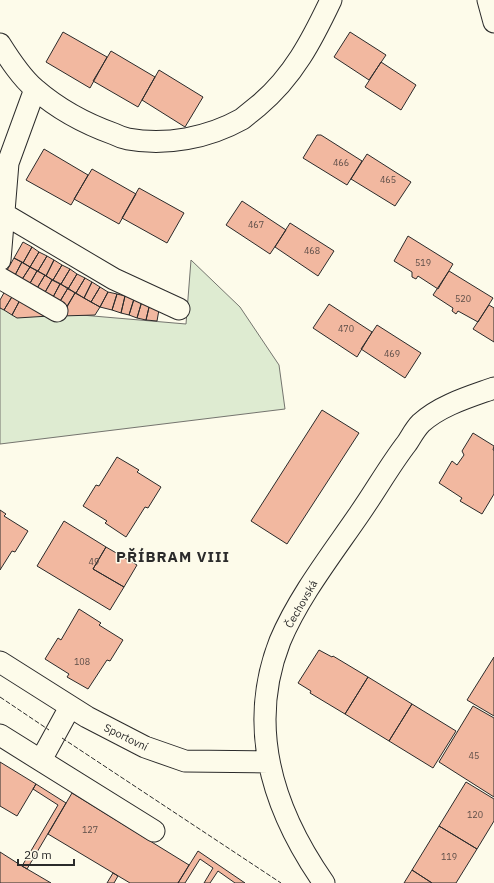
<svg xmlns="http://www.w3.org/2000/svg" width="494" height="883" font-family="'IBM Plex Sans',sans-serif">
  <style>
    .green { fill: #deebd1; stroke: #74746e }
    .building { fill: #f2b8a0; stroke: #2b2b2b }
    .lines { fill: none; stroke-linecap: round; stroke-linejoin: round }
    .minor-casing { stroke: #2b2b2b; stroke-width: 23 }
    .minor { stroke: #fdfbea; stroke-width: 21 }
    .fence { stroke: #2b2b2b; stroke-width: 1; stroke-dasharray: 5 2; stroke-linecap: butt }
    .labels { text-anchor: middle; stroke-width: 3; stroke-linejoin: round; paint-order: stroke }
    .number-label { font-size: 9px; fill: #5d4e48 }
    .street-label { font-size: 11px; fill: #2b2b2b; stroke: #fdfbea }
    .district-label { font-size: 15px; font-weight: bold; letter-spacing: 1px; fill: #2b2b2b; stroke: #fdfbea }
  </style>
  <rect width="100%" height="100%" fill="#fdfbea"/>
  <path class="green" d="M 191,260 L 240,307 L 279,365 L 285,409 L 0,444 L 0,308 L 186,324 Z"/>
  <path class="building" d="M 63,32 L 107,57 L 90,88 L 46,62 Z
    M 350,32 L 386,55 L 369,80 L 334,57 Z
    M 111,51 L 155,77 L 138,107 L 93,81 Z
    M 381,62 L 416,85 L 401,110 L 365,87 Z
    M 159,70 L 203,97 L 185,127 L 142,100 Z
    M 317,135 L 321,135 L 362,161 L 347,185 L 303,158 Z
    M 44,149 L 88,175 L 71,205 L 26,180 Z
    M 367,154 L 411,182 L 395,206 L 351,179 Z
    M 92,169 L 136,194 L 119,224 L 74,199 Z
    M 139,188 L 184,213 L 167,243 L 122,218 Z
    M 242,201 L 286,230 L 270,254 L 226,225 Z
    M 290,223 L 334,251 L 318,276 L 275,247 Z
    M 408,236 L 453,264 L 438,289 L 418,276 L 416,279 L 412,277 L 412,272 L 394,261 Z
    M 23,242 L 32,247 L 23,263 L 14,258 Z
    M 32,247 L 39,252 L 30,267 L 23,263 Z
    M 39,252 L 47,256 L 38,271 L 30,267 Z
    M 47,256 L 54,260 L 46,276 L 38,271 Z
    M 14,258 L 22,262 L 14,277 L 6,272 Z
    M 54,260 L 62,265 L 53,280 L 46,276 Z
    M 22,262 L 30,267 L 21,281 L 14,277 Z
    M 62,265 L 70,269 L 61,284 L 53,280 Z
    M 30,267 L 37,271 L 29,285 L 21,281 Z
    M 70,269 L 77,274 L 68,289 L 61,284 Z
    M 37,271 L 45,275 L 36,290 L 29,285 Z
    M 449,271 L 493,298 L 478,322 L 458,311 L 456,314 L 452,311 L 453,308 L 433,295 Z
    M 77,274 L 85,278 L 76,293 L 68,289 Z
    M 45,275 L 52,280 L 44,294 L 36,290 Z
    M 85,278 L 92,282 L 84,298 L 76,293 Z
    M 52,280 L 60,284 L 52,299 L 44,294 Z
    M 92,282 L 100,287 L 91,302 L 84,298 Z
    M 60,284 L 68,288 L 59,303 L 52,299 Z
    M 100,287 L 108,292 L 100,307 L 91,302 Z
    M 68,288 L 75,293 L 67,307 L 59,303 Z
    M 5,291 L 13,295 L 4,310 L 0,308 L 0,300 Z
    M 108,292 L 117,294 L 112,310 L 100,307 Z
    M 75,293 L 100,307 L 95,315 L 61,316 Z
    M 117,294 L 125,296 L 121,313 L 112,310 Z
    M 13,295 L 20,300 L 12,315 L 4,310 Z
    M 125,296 L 134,299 L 129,315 L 121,313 Z
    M 134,299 L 142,301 L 137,318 L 129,315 Z
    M 20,300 L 49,316 L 17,318 L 12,315 Z
    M 142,301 L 150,303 L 146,320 L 137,318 Z
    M 150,303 L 160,304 L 157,321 L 146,320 Z
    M 329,304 L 372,332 L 357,357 L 313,328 Z
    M 489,305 L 494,308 L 494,342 L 473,329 Z
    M 377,325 L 421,353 L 405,378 L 361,349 Z
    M 322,410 L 359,433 L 287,544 L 251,521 Z
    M 473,433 L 494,446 L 493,450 L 494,450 L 494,494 L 482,514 L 460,501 L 462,498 L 439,483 L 452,461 L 457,465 L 464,455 L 462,451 Z
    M 117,457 L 139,470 L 137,472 L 161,487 L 148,508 L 145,507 L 126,537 L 105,523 L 107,521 L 83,506 L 96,485 L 99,486 Z
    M 0,510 L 6,514 L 4,516 L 28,531 L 15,552 L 12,551 L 0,570 Z
    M 64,521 L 106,547 L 93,569 L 124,587 L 110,610 L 37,566 Z
    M 106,547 L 137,565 L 124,587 L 93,569 Z
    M 79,609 L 101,623 L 99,625 L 123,640 L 110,661 L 107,660 L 88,689 L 67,677 L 69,674 L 45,659 L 58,638 L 61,640 Z
    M 319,650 L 332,657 L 333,656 L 368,677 L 345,714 L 310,693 L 311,691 L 298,683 Z
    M 494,657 L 494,716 L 467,700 Z
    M 368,677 L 412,704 L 389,741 L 345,714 Z
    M 412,704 L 456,731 L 433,768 L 389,741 Z
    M 473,706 L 494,718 L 494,797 L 439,762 Z
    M 0,762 L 36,784 L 17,816 L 0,806 Z
    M 466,782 L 494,799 L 494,821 L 477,849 L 439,826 Z
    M 36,784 L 66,803 L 27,869 L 22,866 L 58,805 L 33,789 Z
    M 72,793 L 189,865 L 178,883 L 130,883 L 48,834 Z
    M 439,826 L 477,849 L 456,883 L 432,883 L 412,870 Z
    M 198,851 L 245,883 L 235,883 L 218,871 L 210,883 L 204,883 L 213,868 L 200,859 L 185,883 L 178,883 Z
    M 0,852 L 22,866 L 51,883 L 0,883 Z
    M 412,870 L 432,883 L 404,883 Z
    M 113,873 L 118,876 L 114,883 L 107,883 Z"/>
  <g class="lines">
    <g class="minor-casing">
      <path id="minor" d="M 488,0 L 494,22
        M 0,44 C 10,60 21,77 35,89 C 58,109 86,124 114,134 C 118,136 123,138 128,139 C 166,146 208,138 242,119 C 247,115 253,110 258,106 C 293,77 312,40 331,0
        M 4,214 L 114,279 L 179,309
        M 0,260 L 8,163 L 35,89
        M 0,278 L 57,311
        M 0,662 L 87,717 L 145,747 L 185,761 L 268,762
        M 0,735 L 154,831
        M 41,760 L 70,707
        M 324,883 C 273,810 246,728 280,641 C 299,596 332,554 360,513 C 376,490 390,465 407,443 C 411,437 415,429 421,423 C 441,405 469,397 494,388"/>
    </g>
    <use href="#minor" class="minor"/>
    <path class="fence" d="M 0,697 L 49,730
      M 62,738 L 281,883"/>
  </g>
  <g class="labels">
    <g class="number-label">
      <text x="341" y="166">466</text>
      <text x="388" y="183">465</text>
      <text x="256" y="228">467</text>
      <text x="312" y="254">468</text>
      <text x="423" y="266">519</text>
      <text x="463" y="302">520</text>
      <text x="346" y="332">470</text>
      <text x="392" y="357">469</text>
      <text x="94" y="565">49</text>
      <text x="82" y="665">108</text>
      <text x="474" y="759">45</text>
      <text x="475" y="818">120</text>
      <text x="90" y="833">127</text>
      <text x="449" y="860">119</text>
    </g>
    <g class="street-label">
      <text transform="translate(301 604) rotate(-60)" y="4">Čechovská</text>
      <text transform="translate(126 737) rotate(26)" y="4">Sportovní</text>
    </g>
    <g class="district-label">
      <text x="173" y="562">PŘÍBRAM VIII</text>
    </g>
  </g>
  <path d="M18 859v6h56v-6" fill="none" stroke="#2b2b2b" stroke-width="2"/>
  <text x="24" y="859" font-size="12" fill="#2b2b2b" stroke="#fdfbea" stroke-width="3" paint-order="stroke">20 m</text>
</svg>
